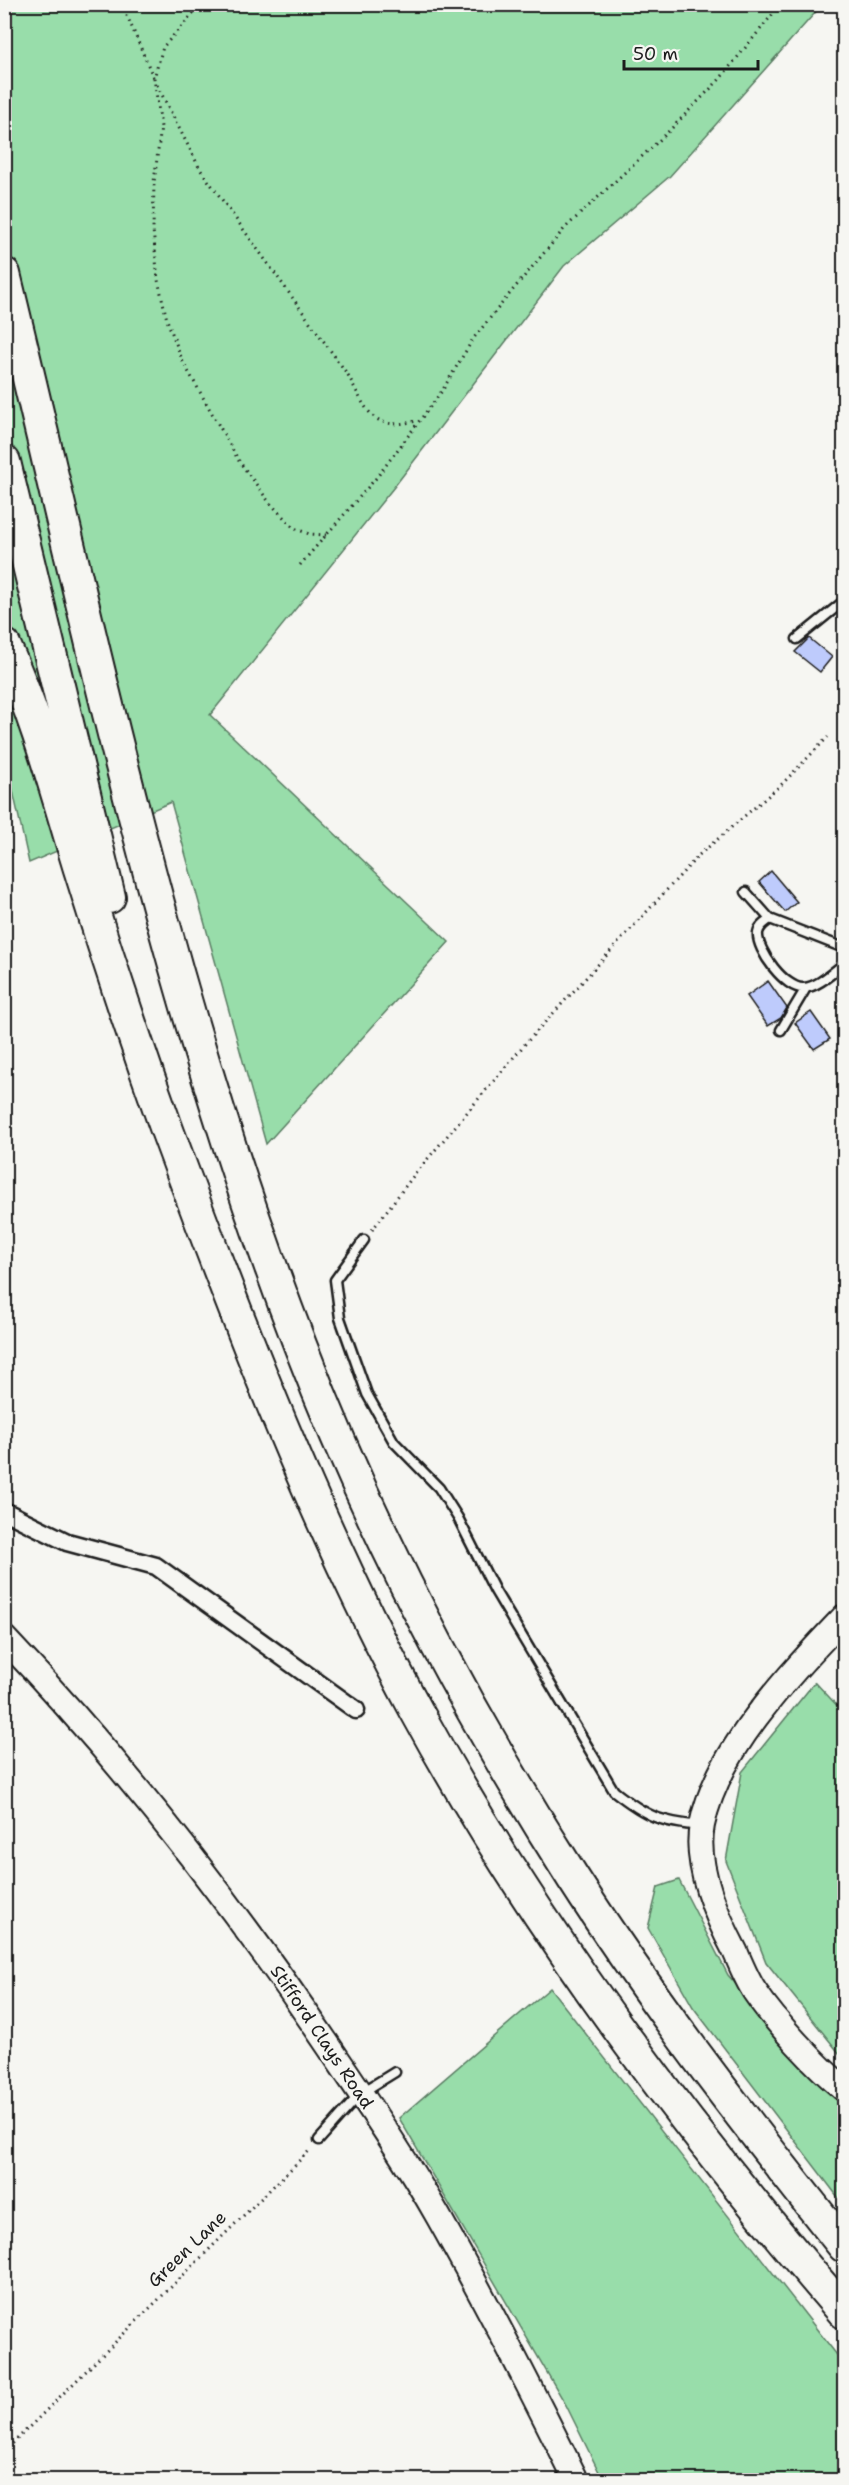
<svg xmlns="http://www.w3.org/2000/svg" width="849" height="2485" font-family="'Shantell Sans',sans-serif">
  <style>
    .green { fill: #98ddaa; stroke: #5a7c63; stroke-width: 1.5 }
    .building { fill: #becbfc; stroke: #1c1c1c; stroke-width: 1.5 }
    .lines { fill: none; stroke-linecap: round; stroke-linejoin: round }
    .lane-casing { stroke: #1c1c1c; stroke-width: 13 }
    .street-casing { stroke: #1c1c1c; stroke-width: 21 }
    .secondary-casing { stroke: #1c1c1c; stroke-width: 28 }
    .highway-casing { stroke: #1c1c1c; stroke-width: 36 }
    .path { stroke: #1c1c1c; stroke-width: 3; stroke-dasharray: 1.5 4.5; stroke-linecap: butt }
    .lane { stroke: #f6f6f2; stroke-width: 8 }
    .street { stroke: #f6f6f2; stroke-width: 16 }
    .secondary { stroke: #f6f6f2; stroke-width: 24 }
    .highway { stroke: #f6f6f2; stroke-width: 32 }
    .labels { text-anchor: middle; stroke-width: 5; stroke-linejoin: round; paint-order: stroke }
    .street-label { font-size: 18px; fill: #1c1c1c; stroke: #f6f6f2 }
  </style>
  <rect width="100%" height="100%" fill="#f6f6f2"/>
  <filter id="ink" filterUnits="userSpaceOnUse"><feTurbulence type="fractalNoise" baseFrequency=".0167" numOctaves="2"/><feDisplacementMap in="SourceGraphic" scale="12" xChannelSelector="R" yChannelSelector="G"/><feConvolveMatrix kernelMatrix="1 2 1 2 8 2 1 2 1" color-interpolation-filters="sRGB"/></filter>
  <g filter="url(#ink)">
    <path class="green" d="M 4,5 L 822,5 L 670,176 L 564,266 L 394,487 L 210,715 L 449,942 L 266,1144 L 171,802 L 29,863 L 5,755 Z
      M 815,1682 L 844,1713 L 844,2059 L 766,1962 L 726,1861 L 742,1772 Z
      M 679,1880 L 728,1975 L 822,2083 L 844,2101 L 844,2205 L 693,2007 L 648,1928 L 658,1887 Z
      M 550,1988 L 844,2364 L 844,2480 L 603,2480 L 566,2405 L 399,2118 Z"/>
    <path class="building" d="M 809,638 L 832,657 L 820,672 L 795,652 Z
      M 771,871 L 797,902 L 785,912 L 759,882 Z
      M 768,981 L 787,1008 L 781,1018 L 768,1026 L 747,996 Z
      M 811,1012 L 830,1039 L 814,1049 L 795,1023 Z"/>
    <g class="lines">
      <g class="lane-casing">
        <path id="lane" d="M 797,639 L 844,601
          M 746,892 L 770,919
          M 844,948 L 770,919 C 765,923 759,926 758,933 C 756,950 786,990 804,988 C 818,987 833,972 844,964
          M 781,1030 L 806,988
          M 364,1240 L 335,1280 L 340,1318 L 367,1394 L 394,1442 L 439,1488 L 458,1518 L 495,1591 L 614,1791 C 647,1817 660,1822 701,1826
          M 319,2140 L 361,2093 L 395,2072"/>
      </g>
      <g class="street-casing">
        <path id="street" d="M 4,1511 L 67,1542 L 156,1566 L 356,1710"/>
      </g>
      <g class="secondary-casing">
        <path id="secondary" d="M 844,1617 C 792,1672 717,1749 702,1825 C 694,1865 717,1917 735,1951 C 741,1965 747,1980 755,1992 C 776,2023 816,2066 844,2089
          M 4,1638 C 125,1765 232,1903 330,2048 C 367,2103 405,2158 438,2216 C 487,2303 532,2391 576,2480"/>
      </g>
      <g class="highway-casing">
        <path id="highway" d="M 4,274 C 91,633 166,999 300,1345 C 371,1530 466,1710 573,1878 C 655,2006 749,2127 844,2246
          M 4,462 L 109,897
          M 4,645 C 37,717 57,794 80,869 C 107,957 136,1044 167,1130 C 240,1327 316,1526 417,1712 C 533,1925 686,2129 844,2312"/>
      </g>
      <path class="path" d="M 122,4 L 154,79
        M 202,4 L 163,47 L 154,78 L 161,127 L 154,182 L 153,230 L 158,280 L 167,320 L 183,362 L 239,461 L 269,502 L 294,528 L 309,534 L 326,535
        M 157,85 L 200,169 L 348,375 C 367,410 371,432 416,421
        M 300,565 L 377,477 L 442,391 L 473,339 L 512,291 L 565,228 L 665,135 L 719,80 L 781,4
        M 372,1230 L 414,1175 L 525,1044 L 699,855 L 782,784 L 828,737
        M 4,2452 L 311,2149"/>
      <use href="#lane" class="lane"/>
      <use href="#street" class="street"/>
      <use href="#secondary" class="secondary"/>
      <use href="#highway" class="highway"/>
    </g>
  </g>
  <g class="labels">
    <g class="street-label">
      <text transform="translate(322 2037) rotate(56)" y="6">Stifford Clays Road</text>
      <text transform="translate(187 2249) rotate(-44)" y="6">Green Lane</text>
    </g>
  </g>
  <rect width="849" height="2485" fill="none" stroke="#f6f6f2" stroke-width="24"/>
  <rect x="12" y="12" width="825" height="2461" fill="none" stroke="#1c1c1c" stroke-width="2" filter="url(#ink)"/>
  <path d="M624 60v9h134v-9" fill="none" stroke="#1c1c1c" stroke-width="3"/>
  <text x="633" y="60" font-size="18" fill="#1c1c1c" stroke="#f6f6f2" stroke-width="4.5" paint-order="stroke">50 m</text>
</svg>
